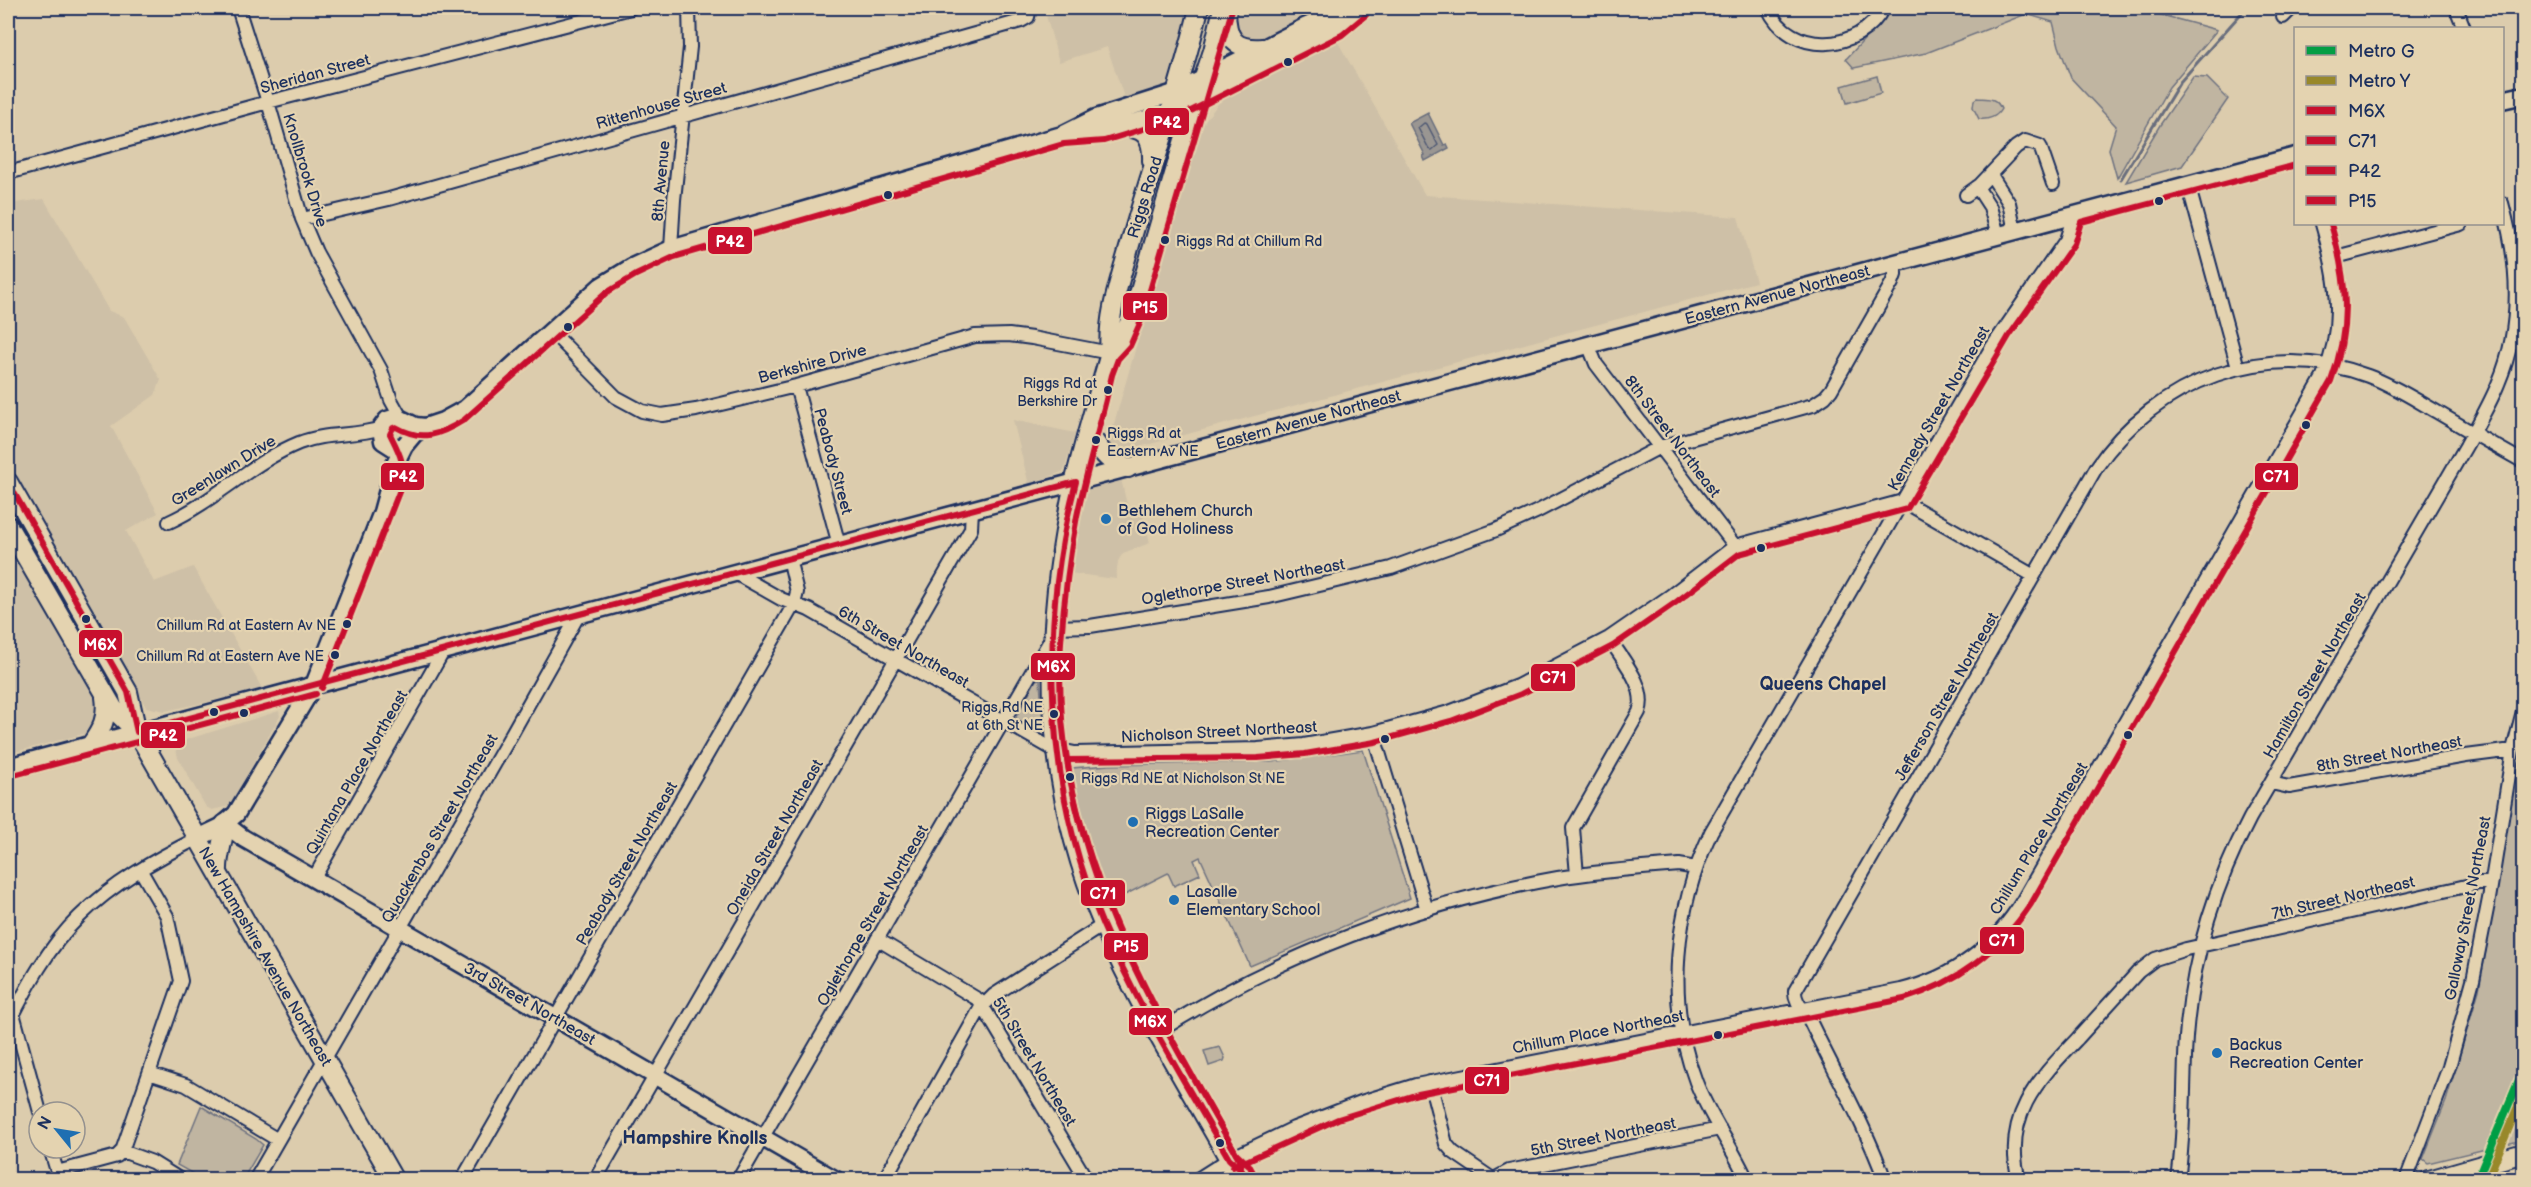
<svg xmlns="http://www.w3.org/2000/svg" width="2531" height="1187" font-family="'Balsamiq Sans',sans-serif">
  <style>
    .built { fill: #cec0a7 }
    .green { fill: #c0b5a1; stroke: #6e7280; stroke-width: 1.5 }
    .water { fill: #9a9692; stroke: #676d7d; stroke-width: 1.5 }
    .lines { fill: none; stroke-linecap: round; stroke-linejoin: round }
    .shore { stroke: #4e5873; stroke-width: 1.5 }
    .stream { stroke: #676d7d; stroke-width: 3 }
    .street-casing { stroke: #1b2f5e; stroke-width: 16 }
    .secondary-casing { stroke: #1b2f5e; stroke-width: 21 }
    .primary-casing { stroke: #1b2f5e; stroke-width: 22 }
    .street { stroke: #e4d3b0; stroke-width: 12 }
    .secondary { stroke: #e4d3b0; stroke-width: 16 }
    .primary { stroke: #e4d3b0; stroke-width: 18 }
    .bus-1-casing { stroke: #e4d3b0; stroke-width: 10 }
    .bus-2-casing { stroke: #e4d3b0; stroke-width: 10 }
    .bus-3-casing { stroke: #e4d3b0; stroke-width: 10 }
    .bus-4-casing { stroke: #e4d3b0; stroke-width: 10 }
    .bus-1 { stroke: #c8102e; stroke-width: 6 }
    .bus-2 { stroke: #c8102e; stroke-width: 6 }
    .bus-3 { stroke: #c8102e; stroke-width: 6 }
    .bus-4 { stroke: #c8102e; stroke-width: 6 }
    .metro-1-casing { stroke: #e4d3b0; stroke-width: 12 }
    .metro-2-casing { stroke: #e4d3b0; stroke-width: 12 }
    .metro-1 { stroke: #049e44; stroke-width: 8 }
    .metro-2 { stroke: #98882a; stroke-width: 8 }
    .bus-dot { fill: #1b2f5e; stroke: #e4d3b0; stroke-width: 2 }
    .poi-dot { fill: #1f6fb2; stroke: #e4d3b0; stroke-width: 2 }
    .labels { text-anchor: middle; stroke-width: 4.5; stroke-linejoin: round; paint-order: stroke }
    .bus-label { font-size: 14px; fill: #1b2f5e; stroke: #e4d3b0; text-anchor: end }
    .street-label { font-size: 16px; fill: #1b2f5e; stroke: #e4d3b0 }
    .poi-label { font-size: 16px; fill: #1b2f5e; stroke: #e4d3b0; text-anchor: start }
    .neighbourhood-label { font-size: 18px; font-weight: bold; fill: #1b2f5e; stroke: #e4d3b0 }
    .line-badge { stroke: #e4d3b0; stroke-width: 2 }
    .badge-label { font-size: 16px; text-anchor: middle; font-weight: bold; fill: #fff }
  </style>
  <rect width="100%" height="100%" fill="#dcccad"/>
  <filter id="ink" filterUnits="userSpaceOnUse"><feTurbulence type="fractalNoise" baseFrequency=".0167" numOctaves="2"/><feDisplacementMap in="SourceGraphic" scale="12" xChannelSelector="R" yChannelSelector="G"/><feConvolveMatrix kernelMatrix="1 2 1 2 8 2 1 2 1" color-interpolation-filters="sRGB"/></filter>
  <g filter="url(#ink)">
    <path class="built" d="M 1044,8 L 1192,8 L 1174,72 L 1162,88 L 1126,103 L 1107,47 L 1059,62 Z
      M 1233,8 L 1323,8 L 1325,10 L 1252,46 L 1233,37 Z
      M 1335,37 L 1425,195 L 1738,217 L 1756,282 L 1113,454 L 1109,441 L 1181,190 L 1204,122 L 1229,90 Z
      M 44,199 L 109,311 L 124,317 L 161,380 L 155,395 L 111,426 L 158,513 L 126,531 L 154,582 L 193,567 L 263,690 L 165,711 L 146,707 L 8,462 L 8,204 Z
      M 1013,420 L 1075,433 L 1064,471 L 1029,485 Z
      M 1121,479 L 1129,513 L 1142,510 L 1150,543 L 1123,553 L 1118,561 L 1116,579 L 1069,573 L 1077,527 L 1087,487 Z
      M 8,544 L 102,710 L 94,731 L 8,754 Z
      M 279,711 L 280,716 L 229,806 L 212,810 L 206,807 L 178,758 L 176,749 L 178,745 L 182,741 Z"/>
    <path class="green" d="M 1884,8 L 1922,8 L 1924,10 L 1950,8 L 2136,8 L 2217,30 L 2169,87 L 2117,178 L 2109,149 L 2116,126 L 2071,78 L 2059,46 L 2053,22 L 2026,14 L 1926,53 L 1854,68 L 1846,59 L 1875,28 Z
      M 1877,76 L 1881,93 L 1847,103 L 1842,86 Z
      M 2193,77 L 2207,78 L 2228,99 L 2182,166 L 2126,182 L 2160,125 Z
      M 1977,98 C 1989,99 1996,97 2001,109 C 1997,117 1988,120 1979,119 L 1973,107 L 1974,100 Z
      M 1040,679 L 1043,728 L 1038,733 L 1019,722 L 1016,717 L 1036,680 Z
      M 2523,737 L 2523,1140 L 2428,1163 L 2423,1159 L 2446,1101 L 2479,990 Z
      M 1363,750 L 1410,898 L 1250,966 L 1200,857 L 1194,860 L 1200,874 L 1174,886 L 1168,873 L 1109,903 L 1080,810 L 1072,768 L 1109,765 L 1272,762 Z
      M 1220,1047 L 1225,1058 L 1224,1061 L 1209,1066 L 1204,1051 Z
      M 201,1106 L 256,1139 L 263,1145 L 243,1179 L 202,1179 L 177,1165 Z"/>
    <path class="water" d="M 1428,113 L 1444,145 L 1447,144 L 1449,148 L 1425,161 L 1423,156 L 1425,155 L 1409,123 Z"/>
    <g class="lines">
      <path class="shore" d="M 1424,123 L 1427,124 L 1438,145 L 1432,150 L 1429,149 L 1418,128 Z"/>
      <path class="stream" d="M 2121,179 L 2180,82 L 2246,8"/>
      <g class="street-casing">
        <path id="street" d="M 238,8 L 268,102 L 302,219 L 316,252 L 381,370 L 391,400 L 401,418
          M 1768,8 C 1790,57 1860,53 1883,8
          M 2456,8 L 2464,28
          M 2283,17 L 2292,8
          M 8,173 L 268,102 L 631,8
          M 1991,175 L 2009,203 L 2015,231
          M 2188,184 L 2238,368
          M 1977,187 L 1990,207 L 1998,235
          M 1966,195 L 1980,185 L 2016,147 L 2025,141 L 2040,146 L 2053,184
          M 302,219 L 389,199 L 1021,21 L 1028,17 L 1030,8
          M 671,249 L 674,200 L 690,47 L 689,8
          M 2332,258 L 2461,224
          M 551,331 L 616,397 L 642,411 L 662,415 L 696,410 L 796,386 L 975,336 L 1009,335 L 1032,338 L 1110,353
          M 1588,344 L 1596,364 L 1735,546
          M 796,386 L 839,545
          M 1903,501 L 2034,576
          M 169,522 C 215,501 252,462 299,443 C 326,432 355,437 381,428
          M 735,573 L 781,599 L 809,610 L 1051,748 L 1075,753 L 1258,749 L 1304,745 L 1373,733 L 1449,712 L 1517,686 L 1609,638 L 1670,596 L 1735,546 L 1903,501
          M 1054,627 L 1090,626 L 1269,597 L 1391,568 L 1496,530 L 1538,511 L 1660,447 L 1813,405 L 1825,397 L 1831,390 L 1892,283 L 1895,275 L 1895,263
          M 1373,733 L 1427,910
          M 2271,783 L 2289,787 L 2466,756 L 2513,750
          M 1577,875 L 1573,828 L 1639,712 C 1648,687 1621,658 1609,638
          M 314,878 L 444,650
          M 877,939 L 979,1000 L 1087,1180
          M 8,995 L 40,1112
          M 8,1025 C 27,987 48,947 79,917 C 112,884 156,859 198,838
          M 1158,1032 C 1279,955 1417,903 1558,878 C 1598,871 1639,868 1679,865 L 1696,868
          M 149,1073 L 186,1085 L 278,1140
          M 1430,1082 L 1446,1144 L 1453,1152 L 1494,1180
          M 50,1148 L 59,1178
          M 122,1151 L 152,1162 L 181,1180
          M 57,1172 L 117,1156 L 122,1151 L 181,981 L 167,916 L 141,871
          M 1494,1179 L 1509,1171 L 1720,1129
          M 255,1180 L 506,744 L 579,614
          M 462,1180 L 794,604 L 797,592 L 789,558
          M 595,1180 L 971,529 L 972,509
          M 738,1180 L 1052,637
          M 884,1180 L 980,1009 L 994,995 L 1103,925
          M 1196,1180 L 1229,1159 L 1294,1128 L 1361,1102 L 1416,1085 L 1901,990 C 1953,977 1995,946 2023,900 L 2323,377 C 2346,325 2337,276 2322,224
          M 1747,1180 C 1732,1146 1709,1116 1696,1082 C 1665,1000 1675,910 1711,832 L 1990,350 L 2066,240 L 2074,215
          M 1885,1180 C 1865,1125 1836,1075 1811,1023 C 1806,1012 1794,1003 1795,991 L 2096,468 C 2155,380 2267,338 2368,376 C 2393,385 2414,399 2437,412 C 2466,429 2495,446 2524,462
          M 2019,1180 C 2002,1116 2038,1080 2078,1038 C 2098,1016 2118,994 2138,972 L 2155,959 L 2186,949 L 2431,894 L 2479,883 L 2491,883
          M 2178,1180 C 2185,1132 2183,1085 2186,1037 C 2192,961 2214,886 2250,818 L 2466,446 C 2477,426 2489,406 2498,384 C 2523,325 2519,264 2502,203
          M 2406,1180 L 2449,1067 L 2473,980 L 2489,899 L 2513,750 L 2524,707"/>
      </g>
      <g class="secondary-casing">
        <path id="secondary" d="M 2502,100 L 2524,95
          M 1072,134 L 1102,132 L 1170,112 L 1338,27 L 1360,8
          M 404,446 L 394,448 L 383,441 L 381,428 L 387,420 L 397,417 L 415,426 L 425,427
          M 8,767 L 2296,156
          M 225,824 L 243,838 L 836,1180
          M 198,838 L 221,827 L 236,814 L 314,685 L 382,512 L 395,464 L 404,446 L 414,434 L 425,427 L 443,421 L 465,409 L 601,286 L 632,267 L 671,249 L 1062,135 L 1096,118 L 1177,92 L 1307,26 L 1338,12 L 1354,8"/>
      </g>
      <g class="primary-casing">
        <path id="primary" d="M 1199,8 C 1181,87 1153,163 1131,241 C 1121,277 1106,317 1110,353 C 1097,401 1081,449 1071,498 C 1042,644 1043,785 1103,924 C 1138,1006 1186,1082 1229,1159 L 1235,1180
          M 1226,12 C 1227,39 1234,50 1262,48
          M 1118,128 C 1143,126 1153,135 1152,161
          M 1110,353 L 1123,341 L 1140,291 L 1191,116 L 1213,51 L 1223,8
          M 1088,432 C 1101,450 1105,462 1128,468
          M 8,482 L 128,692 L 137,732
          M 8,526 L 115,711 L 137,732 L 394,1180
          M 90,746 C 102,729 108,718 105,697
          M 218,872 C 217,855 224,841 225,824
          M 2429,1180 L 2524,1153"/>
      </g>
      <use href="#street" class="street"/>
      <use href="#secondary" class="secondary"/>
      <use href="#primary" class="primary"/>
      <g class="bus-1-casing">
        <path id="bus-1" d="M 8,482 L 128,692 L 137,732
          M 1076,482 C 1038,624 1045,787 1102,923 C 1137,1005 1185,1082 1229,1159 L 1242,1171 L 1247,1180
          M 137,732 L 1076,482"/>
      </g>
      <g class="bus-2-casing">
        <path id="bus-2" d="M 1233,1167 L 1338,1119 L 1418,1094 L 1904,999 C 1958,982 1999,952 2031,904 L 2331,381 C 2352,325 2347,280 2331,224
          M 1244,1178 L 1237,1155 C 1165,1029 1089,906 1067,760 L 1258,758 L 1305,754 L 1375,742 L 1451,721 L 1521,694 L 1613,646 L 1675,603 L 1739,554 L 1907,509 L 2009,336 L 2074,244 L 2081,222 L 2296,165"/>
      </g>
      <g class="bus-3-casing">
        <path id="bus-3" d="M 322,688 L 401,487 C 406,464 400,454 390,434 L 393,428 L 396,427 C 422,442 440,435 464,420 L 606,293 L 636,275 L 674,257 L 1064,144 L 1104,141 L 1173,120 L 1342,35 L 1366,15
          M 10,776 L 316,694"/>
      </g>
      <g class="bus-4-casing">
        <path id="bus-4" d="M 1232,10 L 1141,321 L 1130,346 L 1118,359 L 1112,375 C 1101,423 1087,469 1077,516 C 1069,558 1064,600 1061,642 C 1049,834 1145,993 1236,1153 L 1249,1165 L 1255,1176"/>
      </g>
      <use href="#bus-1" class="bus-1"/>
      <use href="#bus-2" class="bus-2"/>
      <use href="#bus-3" class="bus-3"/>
      <use href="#bus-4" class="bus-4"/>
      <g class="metro-1-casing">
        <path id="metro-1" d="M 2477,1180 L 2524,1068"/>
      </g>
      <g class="metro-2-casing">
        <path id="metro-2" d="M 2487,1180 L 2524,1092"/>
      </g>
      <use href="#metro-1" class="metro-1"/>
      <use href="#metro-2" class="metro-2"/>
    </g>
  </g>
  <g class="bus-dot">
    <circle cx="1288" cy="62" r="5"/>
    <circle cx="888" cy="195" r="5"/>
    <circle cx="2159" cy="201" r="5"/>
    <circle cx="1165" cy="240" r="5"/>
    <circle cx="568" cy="327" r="5"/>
    <circle cx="1108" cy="390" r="5"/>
    <circle cx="2306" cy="425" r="5"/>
    <circle cx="1096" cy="440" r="5"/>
    <circle cx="1761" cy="548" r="5"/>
    <circle cx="86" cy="619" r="5"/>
    <circle cx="347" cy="624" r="5"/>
    <circle cx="335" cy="655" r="5"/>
    <circle cx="214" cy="712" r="5"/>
    <circle cx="244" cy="713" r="5"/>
    <circle cx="1054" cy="714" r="5"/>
    <circle cx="2128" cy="735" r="5"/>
    <circle cx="1385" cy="739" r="5"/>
    <circle cx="1070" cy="777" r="5"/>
    <circle cx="1718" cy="1035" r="5"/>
    <circle cx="1220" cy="1143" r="5"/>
  </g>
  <g class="poi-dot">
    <circle cx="1106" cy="519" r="6"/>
    <circle cx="1133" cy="822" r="6"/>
    <circle cx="1174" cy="900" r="6"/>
    <circle cx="2217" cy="1053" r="6"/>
  </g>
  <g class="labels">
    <g class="bus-label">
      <text x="1176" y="246" text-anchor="start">Riggs Rd at Chillum Rd</text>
      <text x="1097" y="388">Riggs Rd at<tspan x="1097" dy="18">Berkshire Dr</tspan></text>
      <text x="1107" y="438" text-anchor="start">Riggs Rd at<tspan x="1107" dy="18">Eastern Av NE</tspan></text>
      <text x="336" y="630">Chillum Rd at Eastern Av NE</text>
      <text x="324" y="661">Chillum Rd at Eastern Ave NE</text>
      <text x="1043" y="712">Riggs Rd NE<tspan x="1043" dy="18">at 6th St NE</tspan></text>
      <text x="1081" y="783" text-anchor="start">Riggs Rd NE at Nicholson St NE</text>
    </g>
    <g class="street-label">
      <text transform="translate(315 73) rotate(-15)" y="6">Sheridan Street</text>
      <text transform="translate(661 105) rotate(-16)" y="6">Rittenhouse Street</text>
      <text transform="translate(306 170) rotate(73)" y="6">Knollbrook Drive</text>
      <text transform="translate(660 181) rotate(-85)" y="6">8th Avenue</text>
      <text transform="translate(1144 197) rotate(-73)" y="6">Riggs Road</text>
      <text transform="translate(1777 294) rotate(-15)" y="6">Eastern Avenue Northeast</text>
      <text transform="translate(812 363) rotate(-15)" y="6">Berkshire Drive</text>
      <text transform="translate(1938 408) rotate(-60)" y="6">Kennedy Street Northeast</text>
      <text transform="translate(1308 419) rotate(-15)" y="6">Eastern Avenue Northeast</text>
      <text transform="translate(1673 436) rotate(53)" y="6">8th Street Northeast</text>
      <text transform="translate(834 461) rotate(75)" y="6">Peabody Street</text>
      <text transform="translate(223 470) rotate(-32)" y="6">Greenlawn Drive</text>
      <text transform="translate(1243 581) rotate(-10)" y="6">Oglethorpe Street Northeast</text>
      <text transform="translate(904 646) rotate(30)" y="6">6th Street Northeast</text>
      <text transform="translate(2314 675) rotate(-60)" y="6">Hamilton Street Northeast</text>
      <text transform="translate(1946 696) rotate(-60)" y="6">Jefferson Street Northeast</text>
      <text transform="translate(1219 731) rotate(-3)" y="6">Nicholson Street Northeast</text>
      <text transform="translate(2389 753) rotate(-10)" y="6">8th Street Northeast</text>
      <text transform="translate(356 772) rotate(-60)" y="6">Quintana Place Northeast</text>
      <text transform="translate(439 828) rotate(-60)" y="6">Quackenbos Street Northeast</text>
      <text transform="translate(774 837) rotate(-60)" y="6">Oneida Street Northeast</text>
      <text transform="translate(2038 838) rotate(-59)" y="6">Chillum Place Northeast</text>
      <text transform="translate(626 863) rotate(-60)" y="6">Peabody Street Northeast</text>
      <text transform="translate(2343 897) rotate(-13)" y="6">7th Street Northeast</text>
      <text transform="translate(2467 908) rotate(-79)" y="6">Galloway Street Northeast</text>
      <text transform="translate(872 915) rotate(-60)" y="6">Oglethorpe Street Northeast</text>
      <text transform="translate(266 956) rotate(60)" y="6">New Hampshire Avenue Northeast</text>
      <text transform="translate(530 1003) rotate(30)" y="6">3rd Street Northeast</text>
      <text transform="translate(1598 1031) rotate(-11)" y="6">Chillum Place Northeast</text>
      <text transform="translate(1035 1061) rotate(59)" y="6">5th Street Northeast</text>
      <text transform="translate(1603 1136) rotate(-11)" y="6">5th Street Northeast</text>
    </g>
    <g class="poi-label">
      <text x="1118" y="516">Bethlehem Church<tspan x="1118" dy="18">of God Holiness</tspan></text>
      <text x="1145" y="819">Riggs LaSalle<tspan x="1145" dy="18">Recreation Center</tspan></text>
      <text x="1186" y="897">Lasalle<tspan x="1186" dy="18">Elementary School</tspan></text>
      <text x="2229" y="1050">Backus<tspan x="2229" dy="18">Recreation Center</tspan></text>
    </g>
    <g class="neighbourhood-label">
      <text x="1823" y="690">Queens Chapel</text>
      <text x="695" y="1144">Hampshire Knolls</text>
    </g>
  </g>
  <g class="line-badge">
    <rect x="1144" y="107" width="46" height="29" rx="6" fill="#c8102e"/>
    <rect x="707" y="226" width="46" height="29" rx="6" fill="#c8102e"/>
    <rect x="1122" y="292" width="46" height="29" rx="6" fill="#c8102e"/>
    <rect x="2254" y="462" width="45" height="29" rx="6" fill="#c8102e"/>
    <rect x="380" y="462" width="45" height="29" rx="6" fill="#c8102e"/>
    <rect x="78" y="629" width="45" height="29" rx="6" fill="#c8102e"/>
    <rect x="1030" y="652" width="46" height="29" rx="6" fill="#c8102e"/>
    <rect x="1530" y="663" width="46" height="29" rx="6" fill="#c8102e"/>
    <rect x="140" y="721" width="46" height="28" rx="6" fill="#c8102e"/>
    <rect x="1080" y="879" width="46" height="28" rx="6" fill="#c8102e"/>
    <rect x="1979" y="926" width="46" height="29" rx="6" fill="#c8102e"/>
    <rect x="1103" y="932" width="46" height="29" rx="6" fill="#c8102e"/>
    <rect x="1128" y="1007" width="45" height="29" rx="6" fill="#c8102e"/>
    <rect x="1464" y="1066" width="46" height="29" rx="6" fill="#c8102e"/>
  </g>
  <g class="badge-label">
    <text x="1167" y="128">P42</text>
    <text x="730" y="247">P42</text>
    <text x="1145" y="313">P15</text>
    <text x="2276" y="482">C71</text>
    <text x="403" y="482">P42</text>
    <text x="100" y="650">M6X</text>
    <text x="1053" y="672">M6X</text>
    <text x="1553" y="683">C71</text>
    <text x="163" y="741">P42</text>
    <text x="1103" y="899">C71</text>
    <text x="2002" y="946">C71</text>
    <text x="1126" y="952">P15</text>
    <text x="1150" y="1027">M6X</text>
    <text x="1487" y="1086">C71</text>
  </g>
  <rect width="2531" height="1187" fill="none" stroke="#e4d3b0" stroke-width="30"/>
  <rect x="15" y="15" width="2501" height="1157" fill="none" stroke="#1b2f5e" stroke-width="2" filter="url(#ink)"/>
  <rect x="2294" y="27" width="210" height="198" fill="#e4d3b0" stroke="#94918f" stroke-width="1.5"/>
  <rect x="2306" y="46" width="30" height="9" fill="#049e44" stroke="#94918f" stroke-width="1.5"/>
  <text x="2348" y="57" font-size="18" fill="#1b2f5e">Metro G</text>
  <rect x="2306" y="76" width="30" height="9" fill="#98882a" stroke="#94918f" stroke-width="1.5"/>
  <text x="2348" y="87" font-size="18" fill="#1b2f5e">Metro Y</text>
  <rect x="2306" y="106" width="30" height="9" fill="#c8102e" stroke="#94918f" stroke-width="1.5"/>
  <text x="2348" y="117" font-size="18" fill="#1b2f5e">M6X</text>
  <rect x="2306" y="136" width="30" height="9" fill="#c8102e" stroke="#94918f" stroke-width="1.5"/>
  <text x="2348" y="147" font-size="18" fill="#1b2f5e">C71</text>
  <rect x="2306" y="166" width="30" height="9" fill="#c8102e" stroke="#94918f" stroke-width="1.5"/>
  <text x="2348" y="177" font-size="18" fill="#1b2f5e">P42</text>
  <rect x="2306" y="196" width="30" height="9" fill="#c8102e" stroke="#94918f" stroke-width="1.5"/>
  <text x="2348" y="207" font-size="18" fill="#1b2f5e">P15</text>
  <g transform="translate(57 1130) rotate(300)"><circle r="28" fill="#e4d3b0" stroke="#94918f" stroke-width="1.5"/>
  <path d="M0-4.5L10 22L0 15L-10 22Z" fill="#1f6fb2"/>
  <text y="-9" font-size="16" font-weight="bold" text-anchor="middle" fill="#1b2f5e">N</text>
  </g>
</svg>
